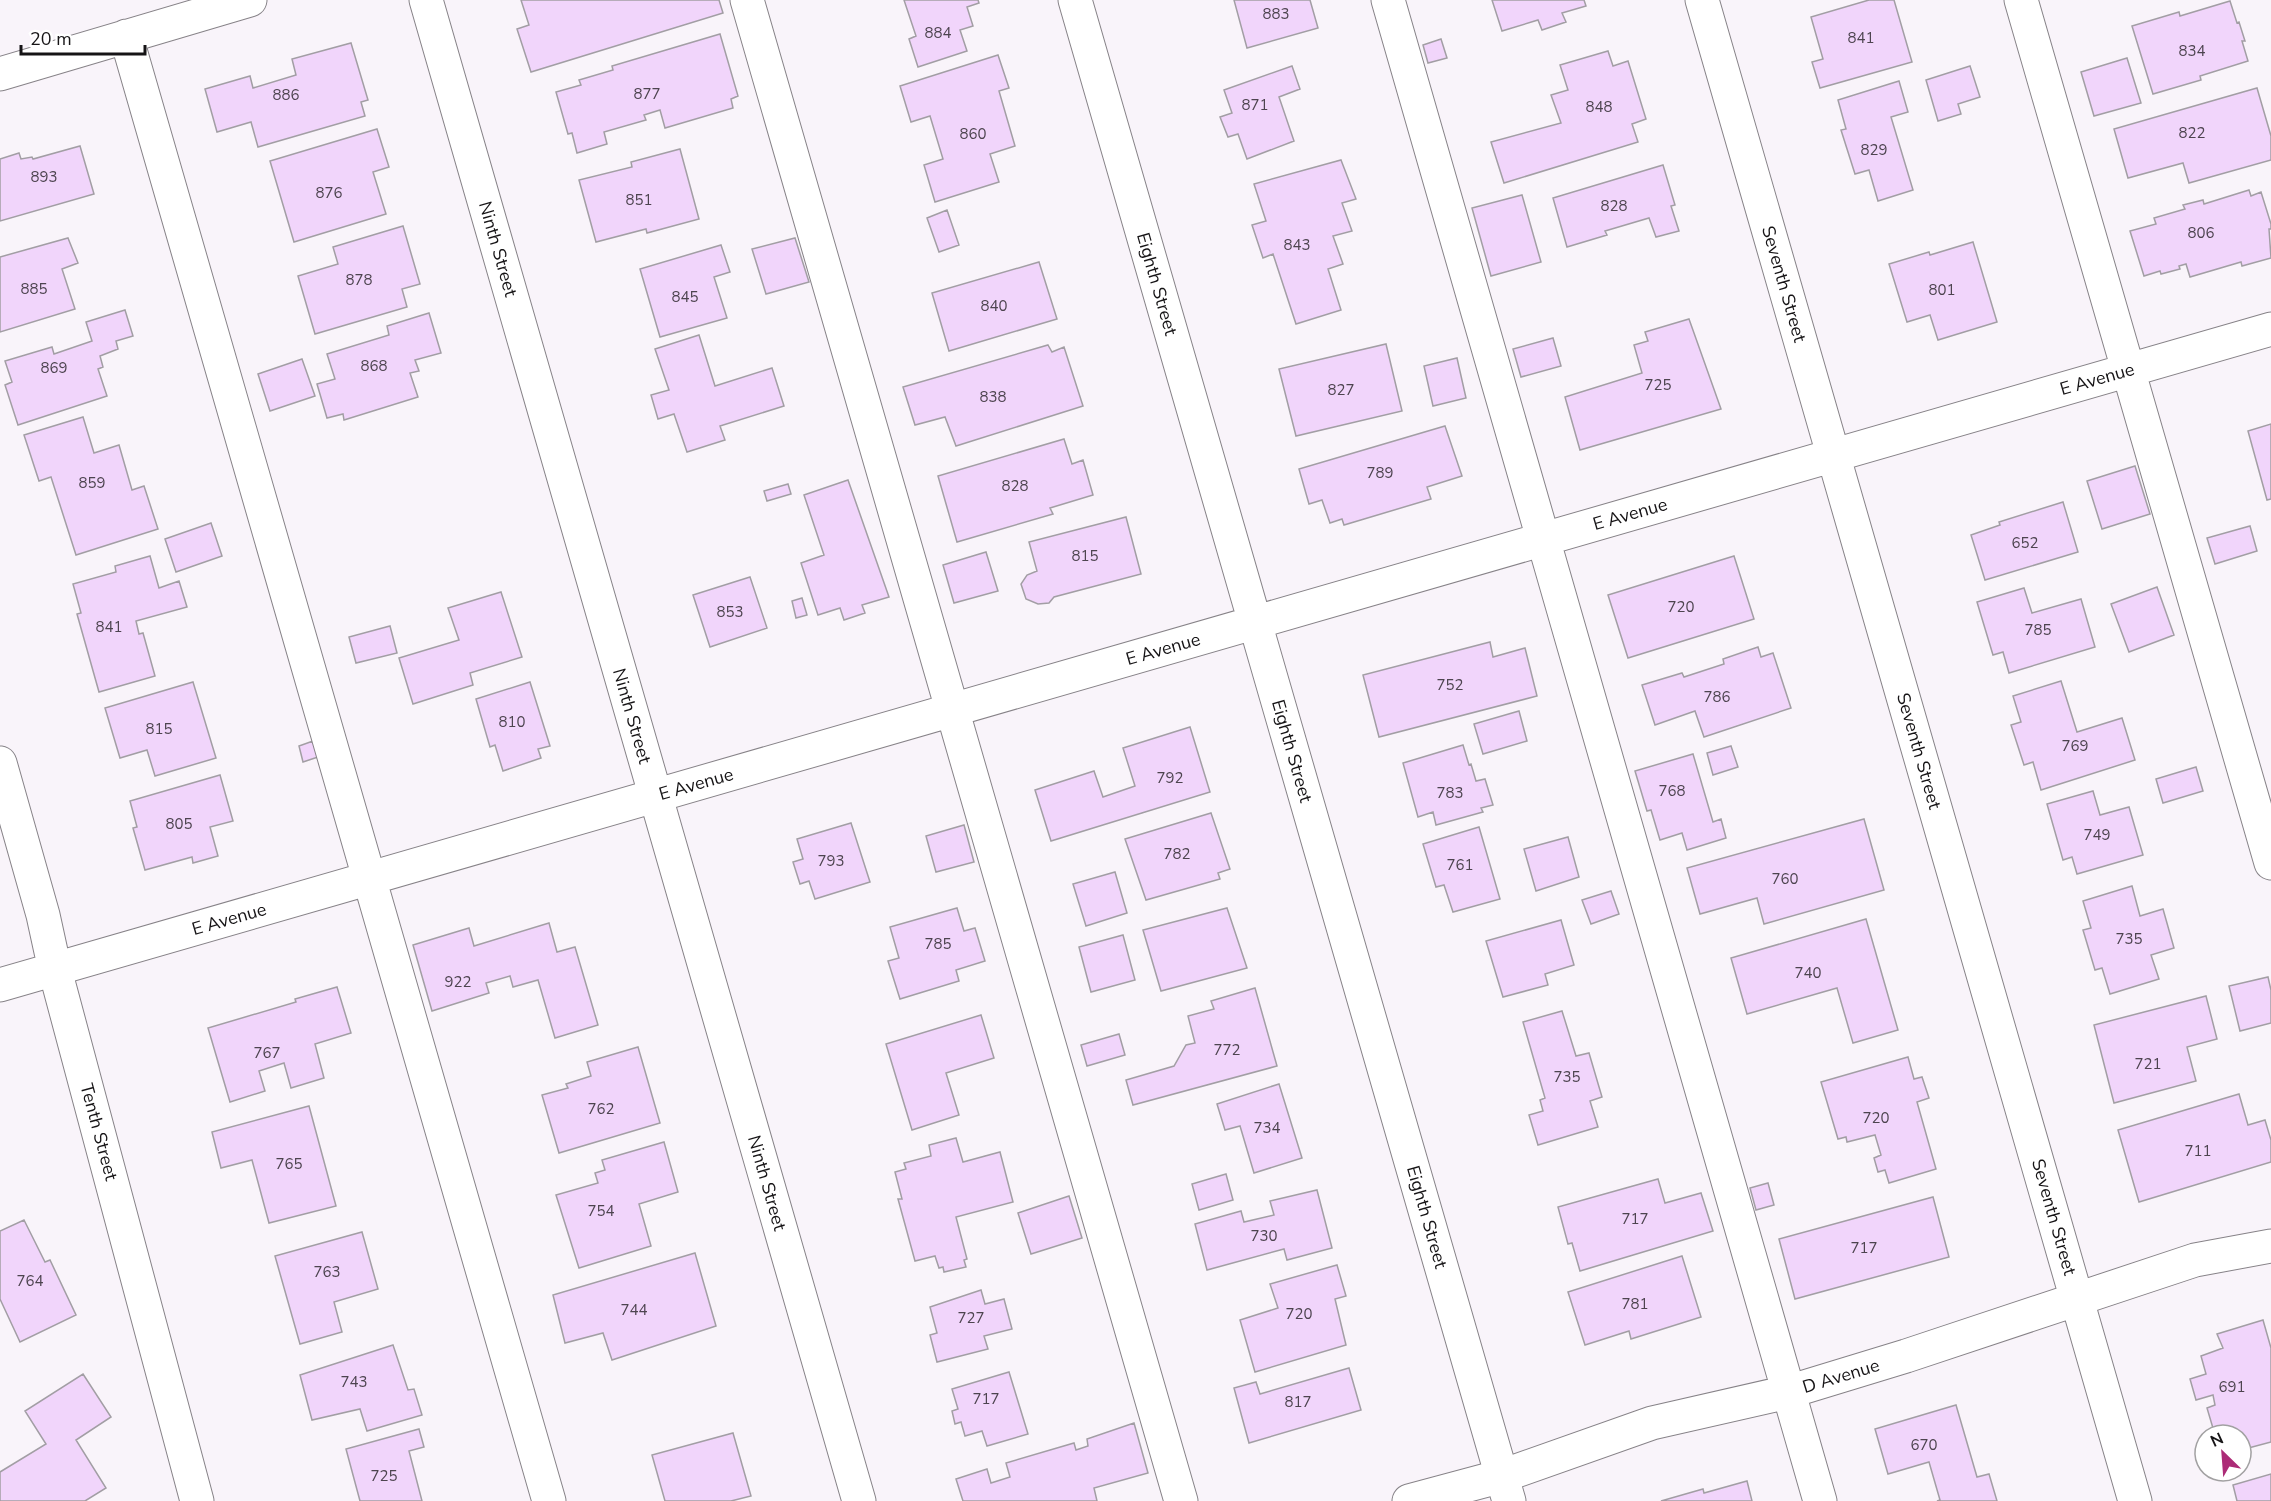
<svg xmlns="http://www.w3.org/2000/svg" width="2271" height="1501" font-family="'Nunito Sans',sans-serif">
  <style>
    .building { fill: #f1d5fb; stroke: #a29ea4; stroke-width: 1.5 }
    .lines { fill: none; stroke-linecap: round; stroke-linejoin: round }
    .minor-casing { stroke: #878388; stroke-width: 35 }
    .minor { stroke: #fff; stroke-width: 33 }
    .labels { text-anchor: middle; stroke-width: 4.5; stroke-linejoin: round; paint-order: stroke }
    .number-label { font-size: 15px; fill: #4d444f }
    .street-label { font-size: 18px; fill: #161416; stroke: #fff }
  </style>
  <rect width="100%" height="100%" fill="#f9f4fa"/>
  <path class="building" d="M 521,0 L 719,0 L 723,13 L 531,72 L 517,29 L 529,25 Z
    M 904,0 L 978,0 L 979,3 L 967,7 L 973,26 L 960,30 L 967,51 L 918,67 L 909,39 L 916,36 Z
    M 1234,0 L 1310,0 L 1318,28 L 1247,48 Z
    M 1492,0 L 1584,0 L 1586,6 L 1562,13 L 1566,22 L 1542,30 L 1538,20 L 1502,31 Z
    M 1869,0 L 1894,0 L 1912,62 L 1820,88 L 1812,62 L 1823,59 L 1811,17 Z
    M 2230,1 L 2237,23 L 2239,22 L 2245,41 L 2242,41 L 2248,61 L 2200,76 L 2201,80 L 2153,94 L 2132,26 L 2179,12 L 2180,16 Z
    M 720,34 L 738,96 L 731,99 L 733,108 L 665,128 L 660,110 L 644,115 L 646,120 L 604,132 L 607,144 L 577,153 L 572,133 L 568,134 L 556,92 L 581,85 L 579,80 L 613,70 L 612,66 Z
    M 1441,39 L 1447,58 L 1428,63 L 1423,45 Z
    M 351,43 L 368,100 L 361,102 L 365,116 L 258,147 L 251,122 L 217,132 L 205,89 L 250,76 L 253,88 L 296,75 L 292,59 Z
    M 1608,51 L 1613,66 L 1628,61 L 1646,119 L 1632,124 L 1638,142 L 1504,183 L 1491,142 L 1561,123 L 1551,95 L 1568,90 L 1560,65 Z
    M 998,55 L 1009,88 L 999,91 L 1015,146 L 990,154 L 999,182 L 935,202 L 924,165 L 943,159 L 930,116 L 911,122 L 900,86 Z
    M 2127,58 L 2141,103 L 2094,116 L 2081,72 Z
    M 1292,66 L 1300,89 L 1279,97 L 1294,141 L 1247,159 L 1238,134 L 1228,137 L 1220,117 L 1232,113 L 1224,90 Z
    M 1970,66 L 1980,97 L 1958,104 L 1961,114 L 1938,121 L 1926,80 Z
    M 1899,81 L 1908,112 L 1891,117 L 1913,190 L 1878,201 L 1869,170 L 1855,174 L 1841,130 L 1846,129 L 1838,100 Z
    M 2257,88 L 2271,136 L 2271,160 L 2189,183 L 2183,163 L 2128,178 L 2114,129 Z
    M 377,129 L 389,167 L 373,172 L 386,214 L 294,242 L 270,161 Z
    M 80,146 L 94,194 L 0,221 L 0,159 L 19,153 L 21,159 L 32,157 L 33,159 Z
    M 680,149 L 699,219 L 647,233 L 646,229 L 596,242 L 579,180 L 632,167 L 631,162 Z
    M 1341,160 L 1356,199 L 1342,203 L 1352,231 L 1333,236 L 1343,264 L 1328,269 L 1341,310 L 1296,324 L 1273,254 L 1263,258 L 1252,225 L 1266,221 L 1254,184 Z
    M 1663,165 L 1675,205 L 1671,206 L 1679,231 L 1656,237 L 1649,218 L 1605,231 L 1607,235 L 1567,247 L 1553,198 Z
    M 2249,190 L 2251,196 L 2261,192 L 2271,224 L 2271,229 L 2269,229 L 2271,258 L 2242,266 L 2241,262 L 2190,277 L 2186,264 L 2179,266 L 2180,269 L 2161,274 L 2160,271 L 2144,276 L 2130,231 L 2156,224 L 2154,218 L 2185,209 L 2183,205 L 2203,200 L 2204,204 Z
    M 1522,195 L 1541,262 L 1491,276 L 1472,208 Z
    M 947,210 L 959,245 L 939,252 L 927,218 Z
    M 403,226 L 420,284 L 402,289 L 407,307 L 315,334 L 298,276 L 338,264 L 333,247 Z
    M 68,238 L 78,263 L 62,269 L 75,309 L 0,332 L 0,257 Z
    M 795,238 L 809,282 L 766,294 L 752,249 Z
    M 1973,242 L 1997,322 L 1938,340 L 1930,315 L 1907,322 L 1889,264 L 1929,252 L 1930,255 Z
    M 721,245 L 730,272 L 714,277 L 727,318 L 660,337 L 640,269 Z
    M 1039,262 L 1057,319 L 949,351 L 932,293 Z
    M 125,310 L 133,336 L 116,341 L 118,349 L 100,356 L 103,367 L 98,369 L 107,396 L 18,425 L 5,385 L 12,382 L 5,361 L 52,347 L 54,354 L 92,341 L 86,322 Z
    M 429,313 L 441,353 L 415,360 L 419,371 L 410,373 L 418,397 L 344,420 L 343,414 L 327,418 L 317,384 L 335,379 L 327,354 L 389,335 L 387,326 Z
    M 1689,319 L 1721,409 L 1580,450 L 1565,397 L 1642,373 L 1634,345 L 1648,341 L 1645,332 Z
    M 699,335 L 715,386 L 772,368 L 784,406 L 720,426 L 725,440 L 687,452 L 674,414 L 658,419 L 651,395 L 669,390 L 655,349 Z
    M 1553,338 L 1561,366 L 1521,377 L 1513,349 Z
    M 1386,344 L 1402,411 L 1296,436 L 1279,369 Z
    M 1048,345 L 1052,352 L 1064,347 L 1083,406 L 956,446 L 945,417 L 915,425 L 903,387 Z
    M 1457,358 L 1466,398 L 1433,406 L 1424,366 Z
    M 302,359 L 315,396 L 270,411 L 258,374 Z
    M 83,417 L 94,453 L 119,445 L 132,490 L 144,486 L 158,529 L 76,555 L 51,477 L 39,481 L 24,435 Z
    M 2271,424 L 2271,499 L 2267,500 L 2248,431 Z
    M 1445,426 L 1462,476 L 1427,487 L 1431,499 L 1344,525 L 1342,519 L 1330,523 L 1322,500 L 1309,504 L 1299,469 Z
    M 1064,439 L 1072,464 L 1083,460 L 1093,495 L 1050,508 L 1053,514 L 957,542 L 938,476 Z
    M 2135,466 L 2150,514 L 2102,529 L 2087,481 Z
    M 848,480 L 889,597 L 862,605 L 865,613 L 844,620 L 840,608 L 818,615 L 801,563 L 824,555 L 804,495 Z
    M 788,484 L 791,494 L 767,501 L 764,491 Z
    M 2063,502 L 2078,552 L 1985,580 L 1971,535 L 2000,525 L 1999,522 Z
    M 1126,517 L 1141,574 L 1054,597 L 1049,603 L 1038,604 L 1026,599 L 1021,584 L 1027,575 L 1037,571 L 1029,542 Z
    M 211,523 L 222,556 L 176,572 L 165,539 Z
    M 2250,526 L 2257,551 L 2215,564 L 2207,538 Z
    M 986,552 L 998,591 L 954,603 L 943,565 Z
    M 150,556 L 159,588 L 179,581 L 187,607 L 136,621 L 139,634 L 143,633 L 155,676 L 99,692 L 77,614 L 81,613 L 73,584 L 116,572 L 115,566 Z
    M 1734,556 L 1754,619 L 1628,658 L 1608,595 Z
    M 750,577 L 767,628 L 710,647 L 693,595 Z
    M 2157,587 L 2174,635 L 2129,652 L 2111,604 Z
    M 2024,588 L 2032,613 L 2081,599 L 2095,647 L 2009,673 L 2003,652 L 1993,655 L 1977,602 Z
    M 501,592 L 522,657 L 470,673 L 473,685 L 413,704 L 399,658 L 459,640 L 448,608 Z
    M 802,598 L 807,615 L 796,618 L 792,601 Z
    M 390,626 L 397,653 L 356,663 L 349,637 Z
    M 1490,642 L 1493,657 L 1525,648 L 1537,696 L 1379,737 L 1363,675 Z
    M 1758,647 L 1761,657 L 1773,653 L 1791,708 L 1704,737 L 1695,711 L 1655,725 L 1642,685 L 1682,673 L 1684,677 L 1724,664 L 1723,659 Z
    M 2061,681 L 2077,732 L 2122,718 L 2135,760 L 2041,790 L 2033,762 L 2024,765 L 2011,725 L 2021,722 L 2013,696 Z
    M 193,682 L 216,758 L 155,776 L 147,750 L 120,758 L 105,708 Z
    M 530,682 L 550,746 L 538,749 L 541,758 L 503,771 L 495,745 L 490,747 L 476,699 Z
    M 1519,711 L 1527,741 L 1483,754 L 1474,724 Z
    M 1190,727 L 1210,792 L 1051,841 L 1035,790 L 1094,771 L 1103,797 L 1135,786 L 1123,748 Z
    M 313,741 L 318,757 L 303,762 L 299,746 Z
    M 1463,745 L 1469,765 L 1471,764 L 1476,781 L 1485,779 L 1493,805 L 1481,808 L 1483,812 L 1436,825 L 1433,812 L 1418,817 L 1403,763 Z
    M 1731,746 L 1738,767 L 1713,775 L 1707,753 Z
    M 1693,754 L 1713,822 L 1721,819 L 1726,838 L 1687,850 L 1682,833 L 1660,840 L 1651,810 L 1647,811 L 1635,771 Z
    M 2196,767 L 2203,791 L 2163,803 L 2156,779 Z
    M 220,775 L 233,821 L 210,827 L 218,856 L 193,863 L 192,857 L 145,870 L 133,828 L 137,827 L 130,801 Z
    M 2093,791 L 2100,815 L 2129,807 L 2143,855 L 2077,874 L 2072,857 L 2063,860 L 2047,804 Z
    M 1211,813 L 1230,869 L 1218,873 L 1220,879 L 1146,900 L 1125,839 Z
    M 1864,819 L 1884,890 L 1764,924 L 1757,898 L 1700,914 L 1687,868 Z
    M 851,823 L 870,882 L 815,899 L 809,881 L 800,884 L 793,862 L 803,859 L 797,839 Z
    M 964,825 L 974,862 L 936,872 L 926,836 Z
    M 1479,827 L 1500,899 L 1453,912 L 1444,885 L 1436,887 L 1423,844 Z
    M 1568,837 L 1579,877 L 1536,891 L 1524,849 Z
    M 1115,872 L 1127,913 L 1086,926 L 1073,884 Z
    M 2132,886 L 2140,916 L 2163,909 L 2174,948 L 2151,955 L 2159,979 L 2110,994 L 2102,968 L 2095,970 L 2083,930 L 2091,928 L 2083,901 Z
    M 1611,891 L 1619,914 L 1591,924 L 1582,900 Z
    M 957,908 L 964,931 L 975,928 L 985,961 L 956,970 L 959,981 L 900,999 L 888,961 L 899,958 L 890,927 Z
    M 1227,908 L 1247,968 L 1161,991 L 1143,930 Z
    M 1866,919 L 1898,1030 L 1853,1043 L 1837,988 L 1747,1014 L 1731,958 Z
    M 1561,920 L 1574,965 L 1545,974 L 1548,985 L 1503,997 L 1486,941 Z
    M 549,923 L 557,952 L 575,947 L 598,1025 L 555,1038 L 538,980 L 513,987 L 510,976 L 486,983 L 489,993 L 432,1011 L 413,945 L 469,928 L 474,946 Z
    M 1123,935 L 1135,980 L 1091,992 L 1079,947 Z
    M 2268,977 L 2271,990 L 2271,1023 L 2240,1031 L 2229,986 Z
    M 337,987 L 351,1033 L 315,1044 L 324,1078 L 291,1088 L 284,1063 L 259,1071 L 265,1091 L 230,1102 L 208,1028 L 296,1002 L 295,999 Z
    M 1255,988 L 1277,1066 L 1133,1105 L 1126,1080 L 1174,1066 L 1186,1045 L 1195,1043 L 1188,1016 L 1214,1009 L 1211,1001 Z
    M 2206,996 L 2217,1039 L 2187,1047 L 2196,1081 L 2114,1103 L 2094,1025 Z
    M 1562,1011 L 1576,1056 L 1589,1053 L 1602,1097 L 1590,1101 L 1598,1127 L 1538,1145 L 1529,1115 L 1543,1111 L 1540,1100 L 1545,1098 L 1523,1022 Z
    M 981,1015 L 994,1058 L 946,1073 L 959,1115 L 912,1130 L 886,1044 Z
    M 1119,1034 L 1125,1055 L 1087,1066 L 1081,1045 Z
    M 638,1047 L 660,1123 L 559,1153 L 542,1095 L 568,1088 L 566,1084 L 591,1076 L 587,1062 Z
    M 1908,1057 L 1914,1079 L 1922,1077 L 1929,1098 L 1917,1102 L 1936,1169 L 1889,1183 L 1885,1170 L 1878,1172 L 1874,1158 L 1881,1155 L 1875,1135 L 1847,1142 L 1846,1137 L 1838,1139 L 1821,1082 Z
    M 1279,1084 L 1302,1158 L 1254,1173 L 1240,1126 L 1225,1130 L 1217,1104 Z
    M 2239,1094 L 2248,1125 L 2265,1120 L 2271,1140 L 2271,1162 L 2139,1202 L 2118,1130 Z
    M 309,1106 L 336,1206 L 269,1223 L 252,1160 L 221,1168 L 212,1132 Z
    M 956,1138 L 963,1162 L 1000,1152 L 1013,1202 L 956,1217 L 967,1259 L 964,1260 L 966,1267 L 944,1272 L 943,1267 L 939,1268 L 935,1256 L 915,1261 L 898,1199 L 902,1199 L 895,1172 L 906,1169 L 904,1163 L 931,1156 L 929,1145 Z
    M 664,1142 L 678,1192 L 639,1204 L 651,1246 L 579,1268 L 556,1195 L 598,1183 L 595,1173 L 605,1170 L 602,1160 Z
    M 1226,1174 L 1233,1200 L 1199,1210 L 1192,1184 Z
    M 1658,1179 L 1665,1203 L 1701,1193 L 1713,1231 L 1580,1271 L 1572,1243 L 1568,1244 L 1558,1207 Z
    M 1768,1183 L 1774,1205 L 1756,1210 L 1750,1188 Z
    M 1317,1190 L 1332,1248 L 1287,1260 L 1284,1249 L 1207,1270 L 1195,1224 L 1241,1211 L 1244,1222 L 1274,1215 L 1270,1201 Z
    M 1069,1196 L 1082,1238 L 1031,1254 L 1018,1213 Z
    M 1933,1197 L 1949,1257 L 1795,1299 L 1779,1239 Z
    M 24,1220 L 45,1262 L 50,1260 L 76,1315 L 20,1342 L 0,1299 L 0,1231 Z
    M 362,1232 L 378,1289 L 334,1302 L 342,1332 L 300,1344 L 275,1256 Z
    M 695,1253 L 716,1326 L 612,1360 L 603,1333 L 565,1343 L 553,1295 Z
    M 1682,1256 L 1701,1317 L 1631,1339 L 1629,1331 L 1585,1345 L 1568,1292 Z
    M 1337,1265 L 1346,1296 L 1335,1299 L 1346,1345 L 1255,1372 L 1240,1320 L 1278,1308 L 1270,1284 Z
    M 981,1290 L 985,1304 L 1004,1299 L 1012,1329 L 984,1336 L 988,1349 L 937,1362 L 930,1335 L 937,1333 L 930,1307 Z
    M 2263,1320 L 2271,1348 L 2271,1442 L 2241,1450 L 2241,1435 L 2215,1435 L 2207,1408 L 2215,1405 L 2213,1395 L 2196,1400 L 2190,1379 L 2206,1374 L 2201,1356 L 2223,1348 L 2217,1334 Z
    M 393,1345 L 408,1390 L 414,1389 L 422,1415 L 367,1431 L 360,1409 L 312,1420 L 300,1375 Z
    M 1349,1368 L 1361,1410 L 1249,1443 L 1234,1388 L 1256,1382 L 1260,1394 Z
    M 1009,1372 L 1028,1434 L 987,1446 L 982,1431 L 965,1436 L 961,1422 L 955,1424 L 952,1411 L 958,1409 L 952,1389 Z
    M 83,1374 L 111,1417 L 76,1440 L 106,1488 L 85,1501 L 0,1501 L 0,1472 L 46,1444 L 25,1411 Z
    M 1956,1405 L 1977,1477 L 1989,1474 L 1997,1501 L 1937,1501 L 1940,1500 L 1929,1462 L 1888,1474 L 1875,1429 Z
    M 1134,1423 L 1148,1473 L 1094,1488 L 1097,1501 L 963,1501 L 956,1479 L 987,1469 L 991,1483 L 1010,1477 L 1006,1463 L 1074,1443 L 1076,1450 L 1088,1446 L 1087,1439 Z
    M 419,1429 L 424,1447 L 409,1451 L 422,1501 L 360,1501 L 346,1449 Z
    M 733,1433 L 751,1496 L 731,1501 L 665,1501 L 652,1455 Z
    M 2271,1474 L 2271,1501 L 2237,1501 L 2233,1485 Z
    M 1747,1481 L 1752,1501 L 1661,1501 L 1703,1489 L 1704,1493 Z"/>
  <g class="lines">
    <g class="minor-casing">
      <path id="minor" d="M 426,0 L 859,1501
        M 747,0 L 1181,1501
        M 1075,0 L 1509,1501
        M 1388,0 L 1820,1501
        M 1702,0 L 2135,1501
        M 2021,0 L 2271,863
        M 126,36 L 549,1501
        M 0,74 L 250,0
        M 0,763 L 43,915 L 55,970 L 197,1501
        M 0,985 L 2271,329
        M 1409,1501 L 1502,1476 L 1652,1423 L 1788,1392 L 1906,1356 L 2195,1260 L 2271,1246"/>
    </g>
    <use href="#minor" class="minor"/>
  </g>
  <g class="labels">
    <g class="number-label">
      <text x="1276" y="19">883</text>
      <text x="938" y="38">884</text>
      <text x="1861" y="43">841</text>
      <text x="2192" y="56">834</text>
      <text x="647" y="99">877</text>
      <text x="286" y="100">886</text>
      <text x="1255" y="110">871</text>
      <text x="1599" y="112">848</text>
      <text x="2192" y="138">822</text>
      <text x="973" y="139">860</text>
      <text x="1874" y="155">829</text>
      <text x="44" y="182">893</text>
      <text x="329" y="198">876</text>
      <text x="639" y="205">851</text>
      <text x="1614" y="211">828</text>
      <text x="2201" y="238">806</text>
      <text x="1297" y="250">843</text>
      <text x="359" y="285">878</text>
      <text x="34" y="294">885</text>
      <text x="1942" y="295">801</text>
      <text x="685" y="302">845</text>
      <text x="994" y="311">840</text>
      <text x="374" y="371">868</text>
      <text x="54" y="373">869</text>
      <text x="1658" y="390">725</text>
      <text x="1341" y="395">827</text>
      <text x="993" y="402">838</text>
      <text x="1380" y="478">789</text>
      <text x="92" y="488">859</text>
      <text x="1015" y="491">828</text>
      <text x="2025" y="548">652</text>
      <text x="1085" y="561">815</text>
      <text x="1681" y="612">720</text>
      <text x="730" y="617">853</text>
      <text x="109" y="632">841</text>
      <text x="2038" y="635">785</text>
      <text x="1450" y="690">752</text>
      <text x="1717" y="702">786</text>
      <text x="512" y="727">810</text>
      <text x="159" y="734">815</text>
      <text x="2075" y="751">769</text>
      <text x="1170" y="783">792</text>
      <text x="1672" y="796">768</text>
      <text x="1450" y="798">783</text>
      <text x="179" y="829">805</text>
      <text x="2097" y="840">749</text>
      <text x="1177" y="859">782</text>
      <text x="831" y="866">793</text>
      <text x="1460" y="870">761</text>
      <text x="1785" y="884">760</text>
      <text x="2129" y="944">735</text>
      <text x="938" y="949">785</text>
      <text x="1808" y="978">740</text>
      <text x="458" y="987">922</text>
      <text x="1227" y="1055">772</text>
      <text x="267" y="1058">767</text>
      <text x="2148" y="1069">721</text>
      <text x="1567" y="1082">735</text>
      <text x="601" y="1114">762</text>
      <text x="1876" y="1123">720</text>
      <text x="1267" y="1133">734</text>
      <text x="2198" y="1156">711</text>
      <text x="289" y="1169">765</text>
      <text x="601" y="1216">754</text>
      <text x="1635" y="1224">717</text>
      <text x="1264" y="1241">730</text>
      <text x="1864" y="1253">717</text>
      <text x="327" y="1277">763</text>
      <text x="30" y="1286">764</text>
      <text x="1635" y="1309">781</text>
      <text x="634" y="1315">744</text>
      <text x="1299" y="1319">720</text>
      <text x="971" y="1323">727</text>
      <text x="354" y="1387">743</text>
      <text x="2232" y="1392">691</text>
      <text x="986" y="1404">717</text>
      <text x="1298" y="1407">817</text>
      <text x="1924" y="1450">670</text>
      <text x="384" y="1481">725</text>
    </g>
    <g class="street-label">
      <text transform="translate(498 249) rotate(74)" y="6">Ninth Street</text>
      <text transform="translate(1157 284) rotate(74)" y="6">Eighth Street</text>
      <text transform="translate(1784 284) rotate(74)" y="6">Seventh Street</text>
      <text transform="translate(2097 379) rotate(-16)" y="6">E Avenue</text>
      <text transform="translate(1630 514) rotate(-16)" y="6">E Avenue</text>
      <text transform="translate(1163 649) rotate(-16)" y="6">E Avenue</text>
      <text transform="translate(632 716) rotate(74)" y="6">Ninth Street</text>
      <text transform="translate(1292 751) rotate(74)" y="6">Eighth Street</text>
      <text transform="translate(1919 751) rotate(74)" y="6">Seventh Street</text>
      <text transform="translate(696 784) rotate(-16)" y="6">E Avenue</text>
      <text transform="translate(229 919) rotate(-16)" y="6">E Avenue</text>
      <text transform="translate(99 1132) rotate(75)" y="6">Tenth Street</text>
      <text transform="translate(767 1183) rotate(74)" y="6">Ninth Street</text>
      <text transform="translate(1427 1217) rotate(74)" y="6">Eighth Street</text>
      <text transform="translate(2054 1217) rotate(74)" y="6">Seventh Street</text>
      <text transform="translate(1841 1376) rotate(-17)" y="6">D Avenue</text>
    </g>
  </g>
  <g transform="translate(2223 1453) rotate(335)"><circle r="28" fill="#ffffff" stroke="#a2a1a2" stroke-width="1.5"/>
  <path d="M0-4.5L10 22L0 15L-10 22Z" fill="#ac2b77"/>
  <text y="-9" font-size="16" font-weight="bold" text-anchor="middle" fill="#161416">N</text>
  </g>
  <path d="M21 45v9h124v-9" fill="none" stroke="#161416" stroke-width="3"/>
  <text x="30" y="45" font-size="18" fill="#161416" stroke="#ffffff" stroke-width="4.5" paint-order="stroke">20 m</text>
</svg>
